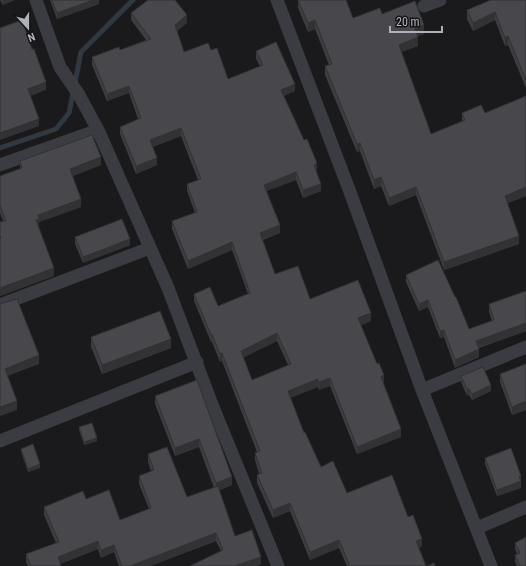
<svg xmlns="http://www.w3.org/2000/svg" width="526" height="566" font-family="'Roboto Condensed',sans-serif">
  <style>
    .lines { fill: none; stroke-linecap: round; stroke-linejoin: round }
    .stream { stroke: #30393f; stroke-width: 5 }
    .minor { stroke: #3b3c41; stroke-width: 13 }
    .wall { fill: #3d3d41; fill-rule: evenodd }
    .shaded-wall { fill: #323235 }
    .building { fill: #47474c; stroke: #323235; fill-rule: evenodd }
  </style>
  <rect width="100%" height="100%" fill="#1a1a1c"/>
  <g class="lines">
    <path class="stream" d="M 0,148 L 56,129 L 69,113 L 81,52 L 133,0"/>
    <path class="minor" d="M 36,0 L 60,67 L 79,95 L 98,130 L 168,288 L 213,407 L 278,566
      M 277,0 L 350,192 L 422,390 L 491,566
      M 424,6 L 440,0
      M 0,165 L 98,130
      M 0,305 L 150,248
      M 422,390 L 526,347
      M 0,441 L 197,362
      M 477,528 L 526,507"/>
  </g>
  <path class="wall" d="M 0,0 L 15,0 L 3,5 Z
    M 50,0 L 99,0 L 99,4 L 57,19 Z
    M 298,0 L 353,18 L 382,14 L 424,34 L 417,36 L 418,46 L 401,52 L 431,134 L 462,122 L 462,113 L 485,113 L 526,96 L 526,196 L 508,203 L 519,244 L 444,270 L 416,195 L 389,206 L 381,186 L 374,189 L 360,151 L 357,152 L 325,75 L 325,66 L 329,65 L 315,29 L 308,32 L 298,8 Z
    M 526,0 L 526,88 L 508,45 L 505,46 L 495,20 L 473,31 L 467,19 L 467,10 Z
    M 131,13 L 187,23 L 177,31 L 184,52 L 211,50 L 228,79 L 260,66 L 256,59 L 256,51 L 295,91 L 284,96 L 317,171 L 316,171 L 321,191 L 303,198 L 296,180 L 266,191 L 280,233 L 263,240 L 275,274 L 310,299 L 371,321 L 361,325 L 384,383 L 383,384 L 401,437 L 357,454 L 330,386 L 319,390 L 318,387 L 290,398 L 304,433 L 321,467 L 347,493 L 408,517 L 422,546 L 419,548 L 426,566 L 347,566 L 339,548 L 310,560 L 290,511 L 273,518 L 257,483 L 257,475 L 259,474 L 255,460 L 255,453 L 257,452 L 222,361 L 220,362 L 212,342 L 211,342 L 194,301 L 194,294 L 218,306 L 248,294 L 232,250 L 188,269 L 172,229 L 172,221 L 195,213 L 187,191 L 187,184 L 198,180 L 181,136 L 152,147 L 157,165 L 136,174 L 120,134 L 120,127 L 138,119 L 129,93 L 107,101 L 92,65 L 92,57 L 120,50 L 146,40 L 131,20 ZM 277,341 L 288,365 L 252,380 L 243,357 Z
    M 20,161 L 101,165 L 73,176 L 81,207 L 39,222 L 39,227 L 54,276 L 0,296 L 0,222 L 3,221 L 0,213 L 0,176 L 20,169 Z
    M 75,237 L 130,245 L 83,263 L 75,244 Z
    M 406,275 L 469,329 L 492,321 L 489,312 L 489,304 L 526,291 L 526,331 L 479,348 L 479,357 L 455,368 L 444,337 L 440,338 L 428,307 L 419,311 L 406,282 Z
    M 91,337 L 171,348 L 102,374 L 91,347 Z
    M 526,364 L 526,410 L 512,415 L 500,382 L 500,374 Z
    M 461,376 L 491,391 L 472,400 L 469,395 L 467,396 L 461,382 Z
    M 197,380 L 232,485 L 219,490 L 235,536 L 261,564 L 257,566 L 190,566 L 221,551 L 216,541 L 150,566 L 119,566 L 114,552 L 101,558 L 98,549 L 60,564 L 61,566 L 28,566 L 26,562 L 26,554 L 56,543 L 44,515 L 44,507 L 86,499 L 120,520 L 149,509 L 139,484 L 139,476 L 151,471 L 148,462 L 148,454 L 187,497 L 214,488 L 199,447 L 175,456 L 155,404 L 155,396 Z
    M 79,427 L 97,441 L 84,445 L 79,430 Z
    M 21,449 L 40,468 L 28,472 L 21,452 Z
    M 485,458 L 521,483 L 521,488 L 497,496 L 485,464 Z
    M 515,543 L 526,566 L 517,566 L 515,562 L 515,555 L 517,554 L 515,549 Z"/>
  <path class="shaded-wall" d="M 3,0 L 15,0 L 3,5 Z
    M 93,0 L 99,0 L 99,4 L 57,19 L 57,13 Z
    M 495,12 L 495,20 L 473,31 L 473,23 Z
    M 187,15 L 187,23 L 175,32 L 175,25 Z
    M 315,20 L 315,29 L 308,32 L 308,23 Z
    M 424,25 L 424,34 L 415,37 L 415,29 Z
    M 508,36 L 508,45 L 505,46 L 505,38 Z
    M 418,37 L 418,46 L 399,53 L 399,45 Z
    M 46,82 L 46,90 L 28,97 L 28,89 Z
    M 295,84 L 295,91 L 281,97 L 281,90 Z
    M 129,86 L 129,93 L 107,101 L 107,94 Z
    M 39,119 L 39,126 L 0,140 L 0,133 Z
    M 181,128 L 181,136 L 150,148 L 150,140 Z
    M 360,143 L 360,151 L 357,152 L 357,144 Z
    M 101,157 L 101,165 L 70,177 L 70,169 Z
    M 157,158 L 157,165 L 136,174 L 136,166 Z
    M 317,163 L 317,171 L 314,172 L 314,165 Z
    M 296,172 L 296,180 L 264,192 L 264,185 Z
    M 381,177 L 381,186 L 374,189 L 374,180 Z
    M 321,184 L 321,191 L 303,198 L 303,190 Z
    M 416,187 L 416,195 L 389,206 L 389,198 Z
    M 526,187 L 526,196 L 505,204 L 505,196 Z
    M 81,199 L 81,207 L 39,222 L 39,227 L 36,220 L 38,215 Z
    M 280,225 L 280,233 L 260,240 L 260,233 Z
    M 519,236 L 519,244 L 444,270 L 444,262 Z
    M 130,239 L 130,245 L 83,263 L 83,257 Z
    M 232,242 L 232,250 L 188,269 L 188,261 Z
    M 54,268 L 54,276 L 0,296 L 0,288 Z
    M 428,300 L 428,307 L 419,311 L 419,304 Z
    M 371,313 L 371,321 L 358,326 L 358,318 Z
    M 526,323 L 526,331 L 476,348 L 476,341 Z
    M 444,330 L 444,337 L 440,338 L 440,331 Z
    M 277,333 L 277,341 L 241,359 L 241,351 Z
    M 212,334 L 212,342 L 211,342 L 211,335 Z
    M 171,339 L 171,348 L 102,374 L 102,365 Z
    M 479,349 L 479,357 L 455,368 L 455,360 Z
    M 222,353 L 222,361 L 220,362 L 220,354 Z
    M 39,355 L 39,364 L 5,377 L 5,369 Z
    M 384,375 L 384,383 L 381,385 L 381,377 Z
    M 330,378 L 330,386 L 319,390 L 319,382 Z
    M 318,379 L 318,387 L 288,398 L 288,391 Z
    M 491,385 L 491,391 L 472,400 L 472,394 Z
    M 467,389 L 469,389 L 469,395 L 467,396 Z
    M 17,401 L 17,410 L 0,416 L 0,407 Z
    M 526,401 L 526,410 L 512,415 L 512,407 Z
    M 401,429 L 401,437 L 357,454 L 357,447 Z
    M 97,438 L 97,441 L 84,445 L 84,442 Z
    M 199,439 L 199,447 L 175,456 L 175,448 Z
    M 40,464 L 40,468 L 28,472 L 28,469 Z
    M 521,476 L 521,488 L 497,496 L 497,490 Z
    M 232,477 L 232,485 L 216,492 L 216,483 Z
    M 290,503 L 290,511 L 273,518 L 273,510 Z
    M 216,533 L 216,541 L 150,566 L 130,566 Z
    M 422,539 L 422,546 L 416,549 L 416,541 Z
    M 339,540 L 339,548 L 310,560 L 310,552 Z
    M 98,541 L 98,549 L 58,565 L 58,557 Z
    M 114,545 L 114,552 L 101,558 L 101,550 Z
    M 261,557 L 261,564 L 257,566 L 234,566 Z"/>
  <path class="building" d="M 52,0 L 93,0 L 57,13 Z
    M 148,0 L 175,0 L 187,15 L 175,25 L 184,52 L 208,43 L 211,50 L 217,48 L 228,79 L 263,65 L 256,51 L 276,42 L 295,84 L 281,90 L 304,140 L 307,139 L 317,163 L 314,165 L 321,184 L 303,190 L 296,172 L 264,185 L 280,225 L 260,233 L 275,274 L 298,266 L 310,299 L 358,280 L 371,313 L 358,318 L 377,364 L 379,363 L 384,375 L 381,377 L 401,429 L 357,447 L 330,378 L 319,382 L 318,379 L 288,391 L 304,433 L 305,432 L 321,467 L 333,461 L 347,493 L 392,475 L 408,517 L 413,515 L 422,539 L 416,541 L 426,566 L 350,566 L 339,540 L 310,552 L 290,503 L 273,510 L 257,475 L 262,473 L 255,453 L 260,451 L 222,353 L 220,354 L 212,334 L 211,335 L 194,294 L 210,287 L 218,306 L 250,293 L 232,242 L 188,261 L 172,221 L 197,212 L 187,184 L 201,179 L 181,128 L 150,140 L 157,158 L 136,166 L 120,127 L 141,118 L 129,86 L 107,94 L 92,57 L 119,47 L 120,50 L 151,39 L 131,13 ZM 277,333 L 291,364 L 252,380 L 241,351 Z
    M 298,0 L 346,0 L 353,18 L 380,8 L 382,14 L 415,1 L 424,25 L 415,29 L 418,37 L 399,45 L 431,134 L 465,120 L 462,113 L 481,105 L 485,113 L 526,96 L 526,187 L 505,196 L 519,236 L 444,262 L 416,187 L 389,198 L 381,177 L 374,180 L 360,143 L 357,144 L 325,66 L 332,64 L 315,20 L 308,23 Z
    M 491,0 L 526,0 L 526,80 L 508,36 L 505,38 L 495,12 L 473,23 L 467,10 Z
    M 22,20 L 32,49 L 34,49 L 46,82 L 28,89 L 39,119 L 0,133 L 0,28 Z
    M 92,135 L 101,157 L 70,169 L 81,199 L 38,215 L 39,219 L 36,220 L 54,268 L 0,288 L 0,239 L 1,238 L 0,235 L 0,222 L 6,221 L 0,205 L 0,176 L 22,168 L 20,161 Z
    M 122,219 L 130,239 L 83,257 L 75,237 Z
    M 438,260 L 455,297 L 456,297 L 469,329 L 494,320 L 489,304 L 526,291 L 526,323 L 476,341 L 479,349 L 455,360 L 444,330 L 440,331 L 428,300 L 419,304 L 406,275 Z
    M 17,299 L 39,355 L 5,369 L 17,401 L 0,407 L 0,304 Z
    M 160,311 L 171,339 L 102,365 L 91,337 Z
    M 526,364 L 526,401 L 512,407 L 500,374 Z
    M 483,367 L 491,385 L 472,394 L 469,389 L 467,389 L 461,376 Z
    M 197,380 L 232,477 L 216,483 L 199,439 L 175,448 L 155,396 Z
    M 92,423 L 97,438 L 84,442 L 79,427 Z
    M 33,444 L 40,464 L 28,469 L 21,449 Z
    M 167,447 L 187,497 L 218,486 L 235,536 L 252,530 L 261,557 L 234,566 L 190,566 L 223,550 L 216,533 L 130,566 L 122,566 L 114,545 L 101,550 L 98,541 L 58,557 L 61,566 L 31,566 L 26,554 L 59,542 L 44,507 L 83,491 L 86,499 L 109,490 L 120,520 L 151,508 L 139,476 L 154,470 L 148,454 Z
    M 511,448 L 521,476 L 519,477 L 521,481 L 497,490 L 485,458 Z
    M 526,537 L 526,566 L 520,566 L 515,555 L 520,553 L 515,543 Z
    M 434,563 L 435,566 L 427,566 Z"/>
  <g transform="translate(28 28) rotate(159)" stroke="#151517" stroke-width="3" paint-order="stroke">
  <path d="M0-3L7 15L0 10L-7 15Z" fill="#adb1ba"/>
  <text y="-6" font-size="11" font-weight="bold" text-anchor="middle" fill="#adb1ba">N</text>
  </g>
  <path d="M390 26v6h52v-6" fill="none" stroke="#adb1ba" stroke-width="2"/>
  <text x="396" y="26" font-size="12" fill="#adb1ba" stroke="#151517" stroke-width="3" paint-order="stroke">20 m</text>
</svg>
